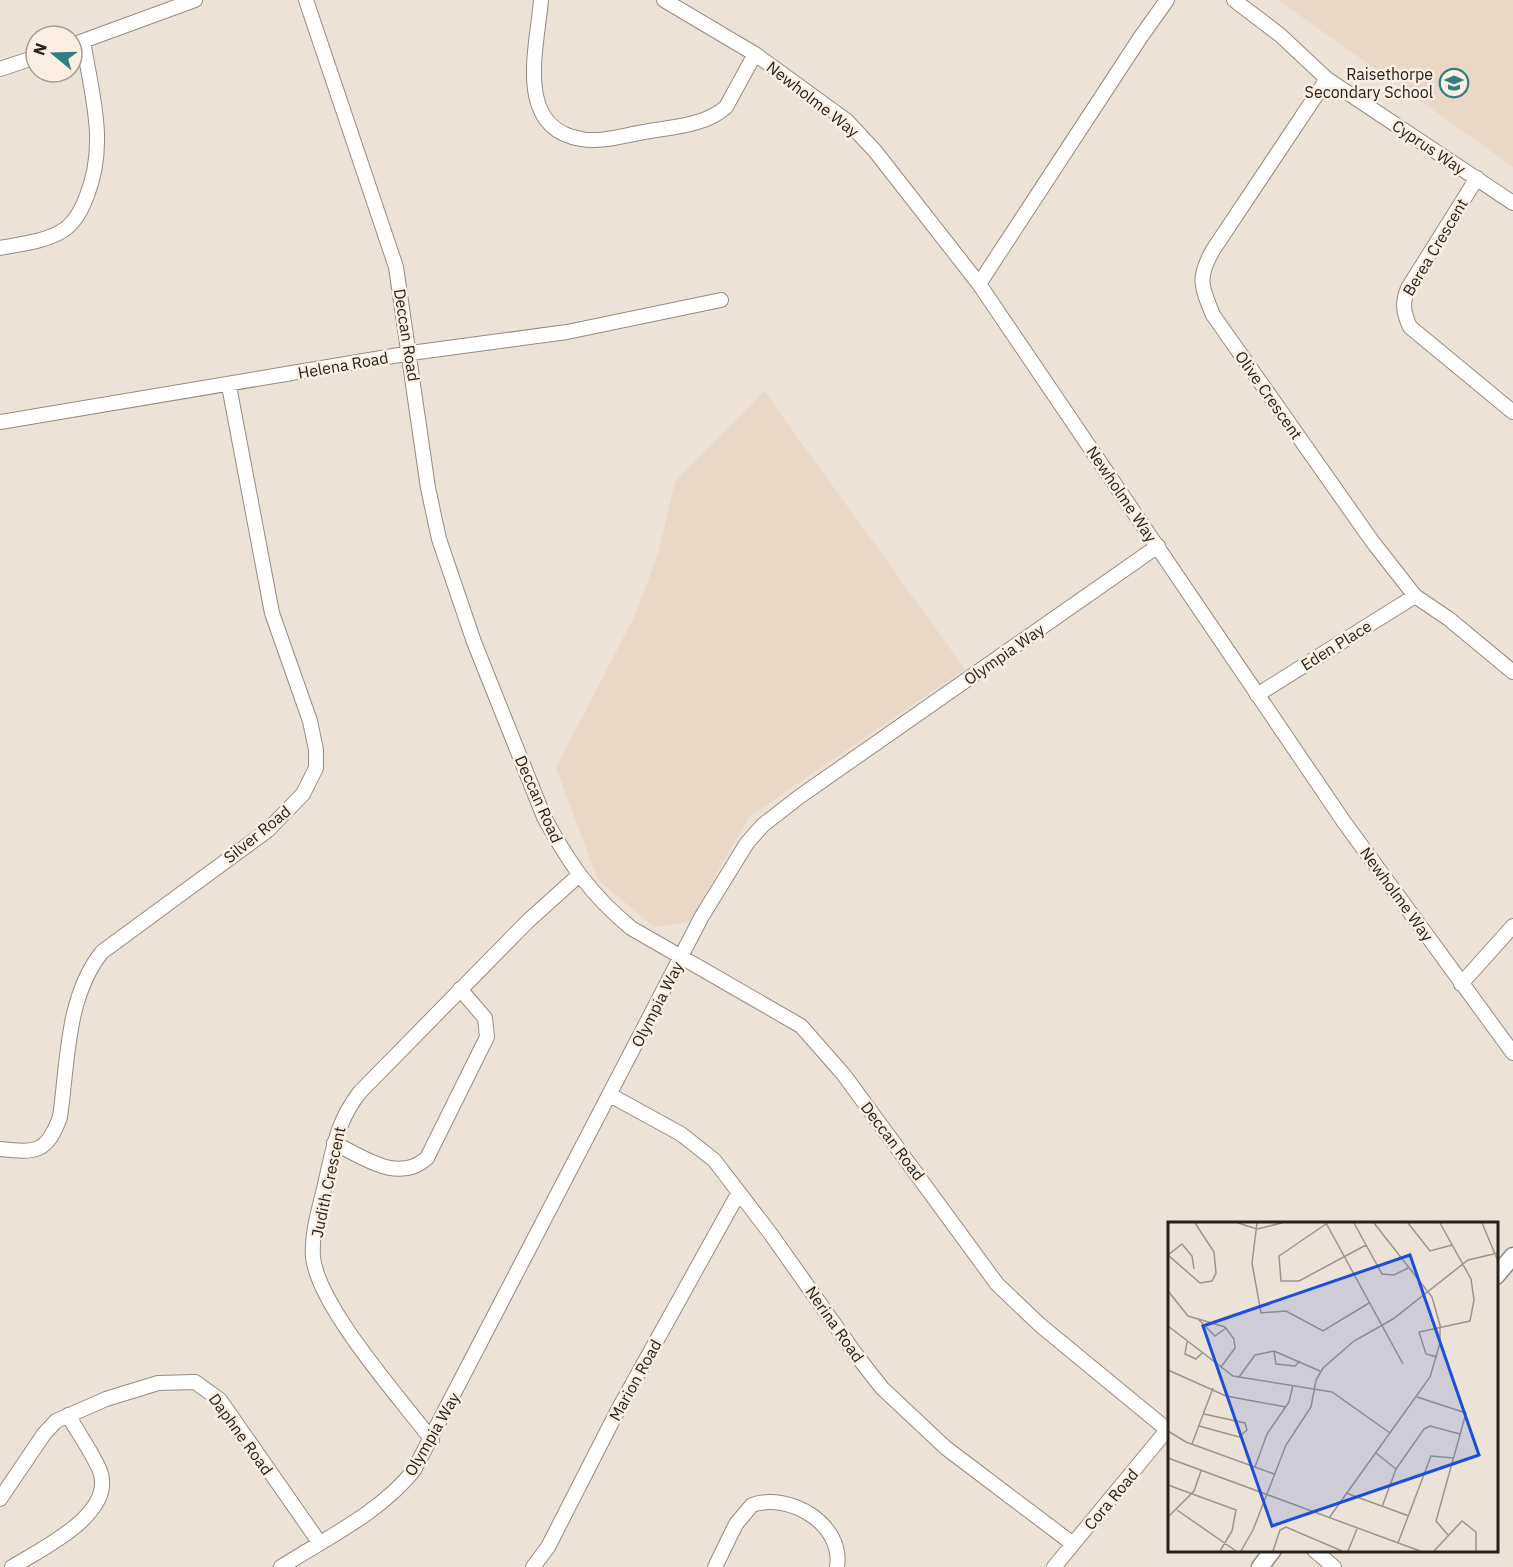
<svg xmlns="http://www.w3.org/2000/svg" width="1513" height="1567" font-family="'IBM Plex Sans',sans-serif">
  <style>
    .built { fill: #e9d8c7 }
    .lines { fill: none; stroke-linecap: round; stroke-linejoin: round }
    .minor-casing { stroke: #968b81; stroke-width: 16 }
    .tertiary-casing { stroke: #968b81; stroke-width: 19 }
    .minor { stroke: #fff; stroke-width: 14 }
    .tertiary { stroke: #fff; stroke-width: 16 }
    .labels { text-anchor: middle; stroke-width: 5; stroke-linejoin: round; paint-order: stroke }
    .poi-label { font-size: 16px; fill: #25211d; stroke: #fbefe4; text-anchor: end }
    .street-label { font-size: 16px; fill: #25211d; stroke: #fbefe4 }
    .inset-road { fill: none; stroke: #9d958d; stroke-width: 1.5 }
    .view { fill: #1d4ed8; fill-opacity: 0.15; stroke: #1d4ed8; stroke-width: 3 }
    .inset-edge { fill: none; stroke: #25211d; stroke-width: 3 }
  </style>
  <rect width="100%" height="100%" fill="#ede2d7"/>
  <path class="built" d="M 1278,0 L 1513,0 L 1513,167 Z
    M 764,391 L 965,669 L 749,817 L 689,922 L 654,927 L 598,880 L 556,768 L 635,615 L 658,554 L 675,482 Z"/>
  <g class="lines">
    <g class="minor-casing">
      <path id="minor" d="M 306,0 L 396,267 L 428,488 L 439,539 L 474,642 L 544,817 C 569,863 590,894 631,928 L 801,1026 L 844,1075 L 997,1284 L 1040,1325 L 1170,1432
        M 541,0 C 537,48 514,128 581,139 C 601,143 625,135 644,132 C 671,127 705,126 726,107 L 755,54
        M 664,0 L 755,54 L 847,121 L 875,151 L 979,284 L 1344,822 L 1513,1053
        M 1234,0 L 1280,35 L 1327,79 L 1513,203
        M 72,45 L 195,0
        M 0,69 L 36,57
        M 1327,79 L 1213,250 C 1197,278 1201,286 1213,315 L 1372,541 L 1415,596 L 1449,619 L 1513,672
        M 1477,178 L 1408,288 C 1402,303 1403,312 1410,327 L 1513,412
        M 0,248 C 20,244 44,242 62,231 C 74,224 81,211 86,198 C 108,145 92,96 83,41
        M 979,284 L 1140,38 L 1167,0
        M 0,422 L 411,353 L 567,332 L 721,300
        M 1257,695 L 1415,596
        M 1461,984 L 1513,926
        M 610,1095 L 681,1134 L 714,1160 L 770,1233 L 857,1356 L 882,1388 L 946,1448 L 1073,1544
        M 334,1143 C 363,1157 398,1184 427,1158 L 487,1037 L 485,1018 L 460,989
        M 0,1149 C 36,1153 47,1153 60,1117 C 68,1062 66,997 102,952 L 268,830 L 303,794 L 316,768 L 316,750 L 310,721 L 272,613 L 229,386
        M 432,1440 C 399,1397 318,1306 313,1257 C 311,1232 321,1204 326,1180 C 334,1145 338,1120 360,1092 L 528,921 L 578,876
        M 0,1499 L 44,1434 L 56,1421 L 106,1399 L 158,1383 L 195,1382 L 220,1400 L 319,1542
        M 1314,1550 L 1334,1567
        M 12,1567 C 41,1549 116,1514 100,1471 C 92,1452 78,1433 68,1415
        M 281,1567 C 326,1538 380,1513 414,1470 L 702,916 L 747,843 L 763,825 L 799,797 L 1158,546
        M 533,1567 L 548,1547 L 618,1410 L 738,1194
        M 715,1567 L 736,1524 L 752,1505 C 789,1492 844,1524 837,1567
        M 1054,1567 L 1167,1430"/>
    </g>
    <g class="tertiary-casing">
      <path id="tertiary" d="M 1496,1276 L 1513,1256
        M 1260,1567 L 1273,1550"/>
    </g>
    <use href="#minor" class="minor"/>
    <use href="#tertiary" class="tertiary"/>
  </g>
  <defs>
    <g id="school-ring" transform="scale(1.5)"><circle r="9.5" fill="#fbefe4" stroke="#337c7f" stroke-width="1.5"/><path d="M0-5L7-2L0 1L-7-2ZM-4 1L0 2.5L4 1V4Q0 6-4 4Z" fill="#337c7f"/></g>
  </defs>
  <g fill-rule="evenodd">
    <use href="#school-ring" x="1454" y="83"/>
  </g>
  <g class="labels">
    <g class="poi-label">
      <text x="1433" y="80">Raisethorpe<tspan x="1433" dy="18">Secondary School</tspan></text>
    </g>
    <g class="street-label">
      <text transform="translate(813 99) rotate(38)" y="6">Newholme Way</text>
      <text transform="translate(1429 147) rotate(34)" y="6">Cyprus Way</text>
      <text transform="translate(1435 247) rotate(-59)" y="6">Berea Crescent</text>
      <text transform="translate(407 335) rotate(81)" y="6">Deccan Road</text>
      <text transform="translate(343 365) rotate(-10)" y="6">Helena Road</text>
      <text transform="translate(1269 395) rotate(55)" y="6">Olive Crescent</text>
      <text transform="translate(1122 494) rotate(56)" y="6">Newholme Way</text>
      <text transform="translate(1336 645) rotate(-32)" y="6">Eden Place</text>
      <text transform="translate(1004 654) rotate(-35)" y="6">Olympia Way</text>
      <text transform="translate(539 799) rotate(66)" y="6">Deccan Road</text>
      <text transform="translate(257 834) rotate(-39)" y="6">Silver Road</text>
      <text transform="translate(1397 894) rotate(54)" y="6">Newholme Way</text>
      <text transform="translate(657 1004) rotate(-63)" y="6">Olympia Way</text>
      <text transform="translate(893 1141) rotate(53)" y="6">Deccan Road</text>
      <text transform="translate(328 1182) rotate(-78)" y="6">Judith Crescent</text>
      <text transform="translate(835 1324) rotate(55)" y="6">Nerina Road</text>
      <text transform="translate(635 1380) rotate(-61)" y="6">Marion Road</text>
      <text transform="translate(241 1434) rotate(54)" y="6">Daphne Road</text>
      <text transform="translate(432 1434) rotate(-60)" y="6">Olympia Way</text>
      <text transform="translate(1111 1499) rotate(-50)" y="6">Cora Road</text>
    </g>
  </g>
  <g transform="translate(1168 1222)">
    <rect width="330" height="330" fill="#ede2d7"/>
    <path class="inset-road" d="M 70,1 L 89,7 L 114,1M 89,1 L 84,41 L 93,91 L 118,89 L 155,109 L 201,81M 158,1 L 235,142M 186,1 L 214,52 L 226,53 L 240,46M 240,1 L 262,29 L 284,23M 314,1 L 330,39M 158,2 L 111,34 L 113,59 L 131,59 L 198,23M 26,47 L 24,34 L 14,22 L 0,33 L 32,61 L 44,59 L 48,51 L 46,30 L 27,1M 0,69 L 20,94 L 57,105 L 66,117 L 67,126 L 53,145M 30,97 L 47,114 L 58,106M 0,104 L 65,154 L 164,170 L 222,211M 19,120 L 17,132 L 28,137 L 34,131M 106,129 L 108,142 L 127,144 L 132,139M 269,135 L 258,132 L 251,110 L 302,99 L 306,78 L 303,57 L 272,1M 0,148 L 58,174 L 118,185M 71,155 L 87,133 L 106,129 L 152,149M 249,175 L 298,191 L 268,299 L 280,313M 31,204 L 71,215 L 79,208 L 77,201 L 36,192M 0,209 L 18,220 L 106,252M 24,222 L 45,166M 208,231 L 228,247M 0,236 L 252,329M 87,245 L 99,212 L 121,180 L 125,163M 0,263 L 68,288 L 64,309 L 52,329M 178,271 L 241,294M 214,285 L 228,247 L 256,207 L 262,204 L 292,212M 9,288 L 68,329M 0,295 L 26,269 L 33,249M 161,296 L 262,155 L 272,121 L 272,103 L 264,75 L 206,1M 230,321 L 263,234 L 286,236M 73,329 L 85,308 L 118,223 L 143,185 L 148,158 L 155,146 L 186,119 L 225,97 L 300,38 L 330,31M 105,329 L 112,308 L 118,305 L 174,329M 180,329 L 189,307M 266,329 L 294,299 L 308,310 L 308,329"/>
    <path class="view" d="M 242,33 L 311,233 L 104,304 L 35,104 Z"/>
    <rect width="330" height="330" class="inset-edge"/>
  </g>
  <g transform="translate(54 54) rotate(289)"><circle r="28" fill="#fbefe4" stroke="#a59d94" stroke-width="1.5"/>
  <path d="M0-4.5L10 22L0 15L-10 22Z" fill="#337c7f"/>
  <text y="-9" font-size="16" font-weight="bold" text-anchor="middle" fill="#25211d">N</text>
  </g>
</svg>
